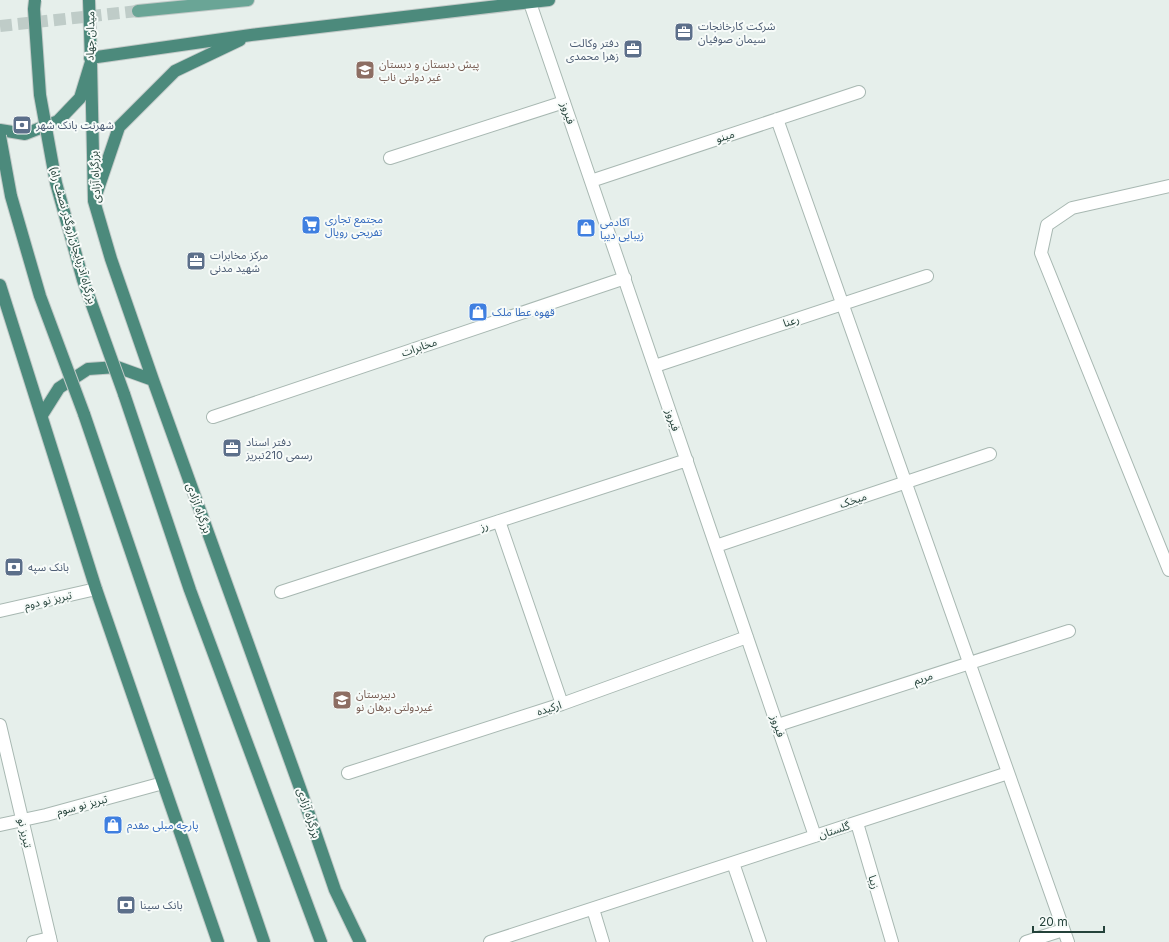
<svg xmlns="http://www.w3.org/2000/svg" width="1169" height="942" font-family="Inter,'Noto Sans Arabic',sans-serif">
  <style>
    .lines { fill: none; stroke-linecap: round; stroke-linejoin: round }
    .primary-tunnel { stroke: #bfccc8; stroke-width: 12; stroke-dasharray: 12 6; stroke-linecap: butt }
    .service-casing { stroke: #a8b8b2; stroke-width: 14 }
    .minor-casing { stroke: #a8b8b2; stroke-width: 14 }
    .primary-casing { stroke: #c2cac8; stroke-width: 14 }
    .trunk-casing { stroke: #c2cac8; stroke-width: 14 }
    .service { stroke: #fff; stroke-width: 12 }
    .minor { stroke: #fff; stroke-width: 12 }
    .primary { stroke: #6aa596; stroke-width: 12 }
    .trunk { stroke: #4c8a7c; stroke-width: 12 }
    .trunk-bridge-casing { stroke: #c2cac8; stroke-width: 14; stroke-linecap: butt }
    .trunk-bridge { stroke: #4c8a7c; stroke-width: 12 }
    .labels { text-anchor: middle; stroke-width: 4; stroke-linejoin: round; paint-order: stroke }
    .service-label { font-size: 11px; fill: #4e5e75; stroke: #f7fbf9; text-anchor: start }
    .street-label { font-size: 11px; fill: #24423a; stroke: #f7fbf9 }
    .education-label { font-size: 11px; fill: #785e54; stroke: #f7fbf9; text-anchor: start }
    .shop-label { font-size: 11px; fill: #366cbe; stroke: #f7fbf9; text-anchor: start }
  </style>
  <rect width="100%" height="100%" fill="#e6efeb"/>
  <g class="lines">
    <path class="primary-tunnel" d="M 0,26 L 138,11"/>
    <g class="service-casing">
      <path id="service" d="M 0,825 L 46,815 L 163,783
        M 33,942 L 50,938"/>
    </g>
    <g class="minor-casing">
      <path id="minor" d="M 530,3 L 815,836
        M 777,119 L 1068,942
        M 390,158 L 564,102
        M 591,181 L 859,92
        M 1169,186 L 1072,208 L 1047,225 L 1041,253 L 1169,570
        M 655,366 L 927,276
        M 213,417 L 625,278
        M 499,521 L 562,704
        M 716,546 L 990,454
        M 281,592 L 687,460
        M 0,611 L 96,589
        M 0,725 L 51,942
        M 778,725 L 1069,631
        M 348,773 L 562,704 L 747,637
        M 857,823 L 892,942
        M 733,863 L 760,942
        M 593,909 L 603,942
        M 490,942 L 1008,773
        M 1026,942 L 1063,930"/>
    </g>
    <g class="primary-casing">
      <path id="primary" d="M 138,11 L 248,0"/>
    </g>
    <g class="trunk-casing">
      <path id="trunk" d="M 90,58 L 251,35 L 549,0
        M 91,62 L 94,201 L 111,259 L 153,380 L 300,788 L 335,890 L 360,942
        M 0,130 L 25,134 L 58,121 L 80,98 L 91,62 L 89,0
        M 97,192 L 119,127 L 175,71 L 240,40
        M 0,285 L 96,589 L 218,942
        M 124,394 L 190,590 L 321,942
        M 84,414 L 264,942
        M 42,415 L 59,388 L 88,369 L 117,367 L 153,380"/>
    </g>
    <use href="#service" class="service"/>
    <use href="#minor" class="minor"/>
    <use href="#primary" class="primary"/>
    <use href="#trunk" class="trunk"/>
    <g class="trunk-bridge-casing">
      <path id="trunk-bridge" d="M 35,0 L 34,9 L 40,95 L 56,183 L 83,280 L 124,394
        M 0,136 L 11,196 L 40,296 L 84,414"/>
    </g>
    <use href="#trunk-bridge" class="trunk-bridge"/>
  </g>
  <defs>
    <g id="office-square" transform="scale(1)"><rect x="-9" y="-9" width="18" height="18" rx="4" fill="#5c6f8a" stroke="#f7fbf9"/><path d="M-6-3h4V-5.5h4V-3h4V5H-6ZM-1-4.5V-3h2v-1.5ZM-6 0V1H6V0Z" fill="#fff"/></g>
    <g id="school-square" transform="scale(1)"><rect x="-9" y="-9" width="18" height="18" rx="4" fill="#8d6e63" stroke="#f7fbf9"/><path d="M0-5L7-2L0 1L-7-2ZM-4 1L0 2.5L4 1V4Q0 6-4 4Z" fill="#fff"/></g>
    <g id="bank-square" transform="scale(1)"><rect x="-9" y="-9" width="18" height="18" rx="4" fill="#5c6f8a" stroke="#f7fbf9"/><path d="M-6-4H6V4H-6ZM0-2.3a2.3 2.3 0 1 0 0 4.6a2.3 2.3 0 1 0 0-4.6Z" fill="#fff"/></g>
    <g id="supermarket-square" transform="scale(1)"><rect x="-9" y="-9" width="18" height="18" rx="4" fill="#3f7fe0" stroke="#f7fbf9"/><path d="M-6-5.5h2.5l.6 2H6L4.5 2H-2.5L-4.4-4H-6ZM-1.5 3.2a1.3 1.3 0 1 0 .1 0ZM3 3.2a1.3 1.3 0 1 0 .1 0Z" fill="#fff"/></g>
    <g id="shop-square" transform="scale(1)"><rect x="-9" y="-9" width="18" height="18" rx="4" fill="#3f7fe0" stroke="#f7fbf9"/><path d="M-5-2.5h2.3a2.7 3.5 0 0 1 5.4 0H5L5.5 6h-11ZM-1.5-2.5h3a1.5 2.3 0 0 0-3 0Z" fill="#fff"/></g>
  </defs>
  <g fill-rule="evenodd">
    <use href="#office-square" x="684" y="32"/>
    <use href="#office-square" x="633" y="49"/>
    <use href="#school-square" x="365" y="70"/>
    <use href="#bank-square" x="22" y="125"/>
    <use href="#supermarket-square" x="311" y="225"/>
    <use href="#shop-square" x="586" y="228"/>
    <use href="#office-square" x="196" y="261"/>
    <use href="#shop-square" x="478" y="312"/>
    <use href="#office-square" x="232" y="448"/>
    <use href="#bank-square" x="14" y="567"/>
    <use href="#school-square" x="342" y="700"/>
    <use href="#shop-square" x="113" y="825"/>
    <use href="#bank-square" x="126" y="905"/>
  </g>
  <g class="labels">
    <g class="service-label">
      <text x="698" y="30">شرکت کارخانجات<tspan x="698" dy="13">سیمان صوفیان</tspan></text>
      <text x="619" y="47" text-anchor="end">دفتر وکالت<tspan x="619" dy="13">زهرا محمدی</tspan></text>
      <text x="36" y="129">شهرنت بانک شهر</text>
      <text x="210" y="259">مرکز مخابرات<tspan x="210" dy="13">شهید مدنی</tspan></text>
      <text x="246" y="446">دفتر اسناد<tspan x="246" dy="13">رسمی 210تبریز</tspan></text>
      <text x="28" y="571">بانک سپه</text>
      <text x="140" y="909">بانک سینا</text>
    </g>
    <g class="street-label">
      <text transform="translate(90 36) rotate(-89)" y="4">میدان جهاد</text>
      <text transform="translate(568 113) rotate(71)" y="4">فیروز</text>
      <text transform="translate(725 136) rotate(-18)" y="4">مینو</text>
      <text transform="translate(95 177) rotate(-93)" y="4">بزرگراه آزادی</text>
      <text transform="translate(73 235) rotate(74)" y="4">بزرگراه آذربایجان(روگذر نصف راه)</text>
      <text transform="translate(791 321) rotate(-18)" y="4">رعنا</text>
      <text transform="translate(419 347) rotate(-19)" y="4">مخابرات</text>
      <text transform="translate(673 420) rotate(71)" y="4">فیروز</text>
      <text transform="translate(853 500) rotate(-19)" y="4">میخک</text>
      <text transform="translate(199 508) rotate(70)" y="4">بزرگراه آزادی</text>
      <text transform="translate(484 526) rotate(-18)" y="4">رز</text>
      <text transform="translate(48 600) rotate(-13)" y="4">تبریز نو دوم</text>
      <text transform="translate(923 678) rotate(-18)" y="4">مریم</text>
      <text transform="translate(549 708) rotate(-18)" y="4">ارکیده</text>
      <text transform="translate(778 726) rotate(71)" y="4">فیروز</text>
      <text transform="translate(82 805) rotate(-15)" y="4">تبریز نو سوم</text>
      <text transform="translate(309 813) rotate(72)" y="4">بزرگراه آزادی</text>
      <text transform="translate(834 830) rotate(-18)" y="4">گلستان</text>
      <text transform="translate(25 833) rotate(77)" y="4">تبریز نو</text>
      <text transform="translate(874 882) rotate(73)" y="4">زیبا</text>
    </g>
    <g class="education-label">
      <text x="379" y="68">پیش دبستان و دبستان<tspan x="379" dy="13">غیر دولتی ناب</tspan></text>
      <text x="356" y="698">دبیرستان<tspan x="356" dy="13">غیردولتی برهان نو</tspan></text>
    </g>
    <g class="shop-label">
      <text x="325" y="223">مجتمع تجاری<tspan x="325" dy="13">تفریحی رویال</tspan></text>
      <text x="600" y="226">آکادمی<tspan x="600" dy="13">زیبایی دیبا</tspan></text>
      <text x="492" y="316">قهوه عطا ملک</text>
      <text x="127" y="829">پارچه مبلی مقدم</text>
    </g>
  </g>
  <path d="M1033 926v6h71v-6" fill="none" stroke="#24423a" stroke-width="2"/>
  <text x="1039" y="926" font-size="12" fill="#24423a" stroke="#f7fbf9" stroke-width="3" paint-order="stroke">20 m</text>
</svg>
